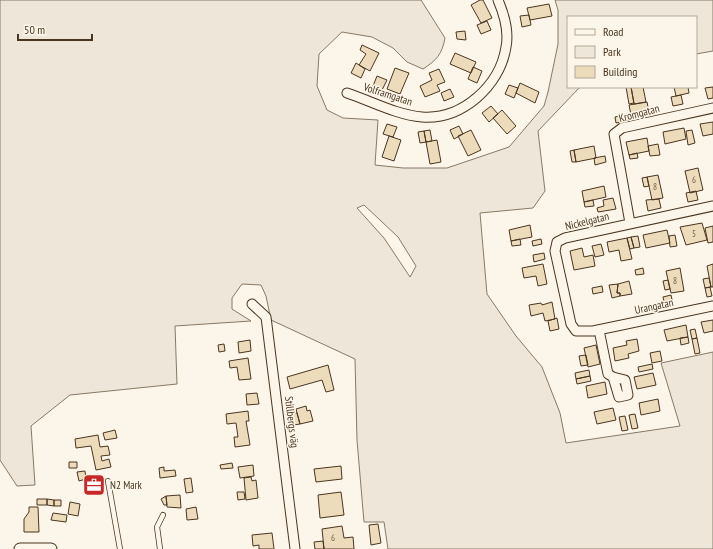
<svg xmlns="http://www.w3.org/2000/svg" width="713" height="549" font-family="'PT Sans Narrow',sans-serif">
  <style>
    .green { fill: #ede6d9; stroke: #887966; fill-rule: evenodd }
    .building { fill: #ecdcbc; stroke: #4a3520 }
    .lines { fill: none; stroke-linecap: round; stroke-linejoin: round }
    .service-casing { stroke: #4a3520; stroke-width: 6 }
    .minor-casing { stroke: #4a3520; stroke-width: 11 }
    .tertiary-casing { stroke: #4a3520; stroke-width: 13 }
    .service { stroke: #fbf6e9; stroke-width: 4.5 }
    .minor { stroke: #fbf6e9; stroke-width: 9 }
    .tertiary { stroke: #fbf6e9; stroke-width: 11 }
    .labels { text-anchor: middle; stroke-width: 3; stroke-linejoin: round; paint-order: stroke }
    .number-label { font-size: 9px; fill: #725f47 }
    .street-label { font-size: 11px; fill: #4a3520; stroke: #fbf6e9 }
    .poi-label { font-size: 11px; fill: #4a3520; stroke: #fbf6e9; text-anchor: start }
  </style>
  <rect width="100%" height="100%" fill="#fbf6e9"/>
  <path class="green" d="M 0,0 L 421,0 L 445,38 C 442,54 437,60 423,69 L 407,62 L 393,48 L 372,37 L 342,32 L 319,54 L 317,86 L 327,110 L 343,118 L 378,120 L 375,165 L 403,168 L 447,168 L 509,147 L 544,106 L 548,92 L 558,44 L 558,10 L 555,0 L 713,0 L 713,51 L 696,54 L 696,17 L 568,17 L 568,87 L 580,87 L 538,131 L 545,191 L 533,208 L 480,213 L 487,294 L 516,336 L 542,367 L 560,413 L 566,443 L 680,426 L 661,363 L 713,352 L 713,549 L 388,549 L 384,522 L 364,522 L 357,440 L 355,359 L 271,320 L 266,296 L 261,285 L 242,284 L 232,298 L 232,309 L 251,321 L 175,326 L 177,384 L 70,395 L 31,426 L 35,485 L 17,486 L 0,460 ZM 364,205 L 398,237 L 416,266 L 410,277 L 384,238 L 357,208 Z"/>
  <path class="building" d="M 480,0 L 483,0 L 492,18 L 481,23 L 471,5 Z
    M 549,4 L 552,16 L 530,20 L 527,8 Z
    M 529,15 L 531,25 L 522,27 L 520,16 Z
    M 487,21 L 491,30 L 481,34 L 477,25 Z
    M 465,31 L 466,40 L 457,39 L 456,32 Z
    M 362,45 L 379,53 L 370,71 L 359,65 L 366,54 L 360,50 Z
    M 455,53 L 476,62 L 471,73 L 450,64 Z
    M 356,63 L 365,69 L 361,78 L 351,73 Z
    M 473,67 L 482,71 L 477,83 L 468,79 Z
    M 395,68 L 409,73 L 400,94 L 387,89 Z
    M 439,69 L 445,82 L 437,85 L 440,91 L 425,97 L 420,86 L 432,80 L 429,73 Z
    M 377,76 L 387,80 L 382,90 L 373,86 Z
    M 520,83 L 539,92 L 535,103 L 516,93 Z
    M 509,85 L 518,88 L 514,98 L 505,94 Z
    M 626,87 L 631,87 L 634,103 L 629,104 Z
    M 631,87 L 643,87 L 646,102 L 634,104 Z
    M 674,87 L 688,87 L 689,93 L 676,96 Z
    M 713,87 L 713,98 L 708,99 L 705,88 Z
    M 450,89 L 454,97 L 444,101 L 441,93 Z
    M 681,95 L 683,104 L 673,106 L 671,97 Z
    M 647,102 L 649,112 L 631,115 L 629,105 Z
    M 491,106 L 498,114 L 489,122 L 482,113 Z
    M 502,110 L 516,126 L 507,134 L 493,118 Z
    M 627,114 L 629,120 L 616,123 L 615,117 Z
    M 713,122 L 713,134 L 703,136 L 700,124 Z
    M 387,124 L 397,127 L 393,137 L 383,134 Z
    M 459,126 L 463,134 L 454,139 L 450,130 Z
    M 684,128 L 686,139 L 665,144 L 663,132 Z
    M 430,130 L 432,141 L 426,142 L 424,131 Z
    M 471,130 L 481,150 L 468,156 L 458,136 Z
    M 692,130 L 695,143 L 688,145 L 686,131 Z
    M 424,131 L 426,142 L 420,143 L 418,132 Z
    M 389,136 L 401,140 L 394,161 L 382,157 Z
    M 647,138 L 649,151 L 629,155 L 626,142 Z
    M 437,140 L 441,162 L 430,164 L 426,142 Z
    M 658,144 L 660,155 L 650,156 L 648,146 Z
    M 594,146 L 596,158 L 576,162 L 574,150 Z
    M 574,150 L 576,162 L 572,162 L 570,151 Z
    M 637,153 L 638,158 L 630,159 L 629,155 Z
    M 605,156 L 606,162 L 595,165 L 594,158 Z
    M 698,168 L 703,190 L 690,193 L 685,171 Z
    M 658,175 L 663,198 L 652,200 L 647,177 Z
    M 647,177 L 649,186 L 644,187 L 642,178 Z
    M 604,186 L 606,197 L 584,202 L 582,191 Z
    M 696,191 L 698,200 L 688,202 L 686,193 Z
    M 613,198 L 616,209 L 598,212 L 597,208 L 604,206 L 603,200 Z
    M 659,199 L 661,208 L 648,211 L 646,200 Z
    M 593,200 L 594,206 L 585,207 L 584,202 Z
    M 702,223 L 707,240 L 686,245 L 680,227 Z
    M 530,225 L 532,237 L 511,241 L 509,230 Z
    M 713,226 L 713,242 L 708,243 L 705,228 Z
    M 667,230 L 670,243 L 646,248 L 643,235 Z
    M 675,235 L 677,246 L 670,247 L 669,236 Z
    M 638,236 L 640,247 L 634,248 L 631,237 Z
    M 631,237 L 634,248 L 630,249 L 627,238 Z
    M 627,238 L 632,259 L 621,261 L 619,250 L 609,252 L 607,242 Z
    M 520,239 L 521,245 L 512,246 L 511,241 Z
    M 541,239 L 542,244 L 533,246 L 532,241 Z
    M 601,244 L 604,255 L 595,257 L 592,246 Z
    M 582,248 L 584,257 L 593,255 L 595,266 L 574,270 L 570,251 Z
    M 544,253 L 545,259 L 534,262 L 533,255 Z
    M 543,264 L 547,284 L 538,286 L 536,276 L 524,278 L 522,268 Z
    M 713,264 L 713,287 L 711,287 L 707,266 Z
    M 643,268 L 644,274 L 636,275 L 635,270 Z
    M 680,268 L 684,291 L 671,293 L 666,271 Z
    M 709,278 L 711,287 L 705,288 L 703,279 Z
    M 668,280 L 670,289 L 665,290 L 663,281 Z
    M 629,281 L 632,294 L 620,296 L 620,293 L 617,293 L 618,284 Z
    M 618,284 L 617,293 L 620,293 L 620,296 L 612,298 L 609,285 Z
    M 602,286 L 603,292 L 593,294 L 592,288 Z
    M 710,287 L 712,296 L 707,297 L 705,288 Z
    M 671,295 L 673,304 L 665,306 L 663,297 Z
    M 552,302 L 555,319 L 545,321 L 543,313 L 531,316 L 529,305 L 541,303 L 542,305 Z
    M 557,318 L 559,329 L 550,331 L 548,321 Z
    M 713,320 L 713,331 L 704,333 L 701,322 Z
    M 686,325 L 688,337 L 667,341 L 664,330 Z
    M 695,329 L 697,338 L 692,339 L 690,330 Z
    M 688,337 L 689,343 L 681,345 L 680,338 Z
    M 697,338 L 700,353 L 695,354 L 692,339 Z
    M 637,339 L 639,351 L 628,354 L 629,358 L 615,361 L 613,348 L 627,345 L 626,341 Z
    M 250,340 L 251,351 L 239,353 L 238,342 Z
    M 224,344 L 225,351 L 219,352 L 218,345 Z
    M 596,345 L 600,364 L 588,367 L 584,348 Z
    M 660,351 L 662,361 L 652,363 L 650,353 Z
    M 586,355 L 588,365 L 581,366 L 579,356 Z
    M 248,358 L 251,379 L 239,380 L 237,367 L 230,368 L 229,361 Z
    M 652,364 L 653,369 L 639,372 L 638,367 Z
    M 328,365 L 334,390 L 326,392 L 322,380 L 290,389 L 287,377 Z
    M 589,370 L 590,376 L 576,379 L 575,373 Z
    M 653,373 L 656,385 L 637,389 L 634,377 Z
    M 590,376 L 591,381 L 577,384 L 576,379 Z
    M 605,382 L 607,394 L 588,398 L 586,386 Z
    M 257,393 L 259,404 L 247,405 L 246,394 Z
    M 658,399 L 660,411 L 641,415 L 639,403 Z
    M 306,406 L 307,411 L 310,410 L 313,421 L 300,424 L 296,409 Z
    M 613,408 L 616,420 L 597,424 L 594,412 Z
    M 248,411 L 249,421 L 246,421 L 250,445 L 235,447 L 234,437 L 238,437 L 236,423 L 227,424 L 226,414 Z
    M 297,413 L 300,424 L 294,425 L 292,414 Z
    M 635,414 L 638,428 L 632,429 L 629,415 Z
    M 625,416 L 628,430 L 622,431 L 619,417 Z
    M 115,430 L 117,438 L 105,440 L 103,433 Z
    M 98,435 L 100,447 L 108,446 L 110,455 L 101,456 L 102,461 L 109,459 L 111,467 L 96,470 L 91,446 L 76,448 L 75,439 Z
    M 69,462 L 77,462 L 77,468 L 69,468 Z
    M 232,463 L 233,468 L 221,469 L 220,465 Z
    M 253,465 L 254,476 L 240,478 L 238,467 Z
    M 341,466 L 342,479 L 316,482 L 314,469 Z
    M 164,467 L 164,471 L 175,470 L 176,476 L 160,478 L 159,468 Z
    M 85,471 L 86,479 L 79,481 L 77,472 Z
    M 251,477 L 252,481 L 256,480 L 258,498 L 246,500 L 244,478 Z
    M 94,478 L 95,483 L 97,483 L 98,487 L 95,488 L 96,491 L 86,493 L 84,480 Z
    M 94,478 L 99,478 L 101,491 L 96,491 L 95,488 L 98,487 L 97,483 L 95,483 Z
    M 191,478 L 193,492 L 186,493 L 184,479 Z
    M 237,492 L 244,492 L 245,499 L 238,500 Z
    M 341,492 L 344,515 L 320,518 L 318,495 Z
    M 180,495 L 181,508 L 167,507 L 166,496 Z
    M 166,496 L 167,505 L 164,505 L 161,499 Z
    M 37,499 L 47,499 L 47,505 L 37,505 Z
    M 47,499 L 54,500 L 54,506 L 47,505 Z
    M 54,500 L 61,500 L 61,506 L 54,506 Z
    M 70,502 L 80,504 L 78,516 L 68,514 Z
    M 29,507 L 38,507 L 39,532 L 24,532 L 24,519 L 29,512 Z
    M 196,507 L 198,519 L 187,520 L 186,509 Z
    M 53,513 L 67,515 L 66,522 L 51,520 Z
    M 378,524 L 381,543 L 371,545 L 369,525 Z
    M 342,526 L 344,538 L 353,537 L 354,549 L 324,549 L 322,529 Z
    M 272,533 L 274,549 L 259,549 L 259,545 L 253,546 L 252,535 Z
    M 323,541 L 324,549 L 315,549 L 314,542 Z"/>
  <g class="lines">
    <g class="service-casing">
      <path id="service" d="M 108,481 L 120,549
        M 160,549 L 157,527 L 163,515"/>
    </g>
    <g class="minor-casing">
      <path id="minor" d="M 347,93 C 371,101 397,115 422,117 C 462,120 500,86 506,47 C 509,32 504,14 498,0
        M 713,206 L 565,238 L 557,242 L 555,251 L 571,324 L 576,331 L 593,331 L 713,306
        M 630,223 L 614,134 L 622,128 L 713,108
        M 252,304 L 266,317 L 295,549
        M 599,330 L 608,374 L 613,377 L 619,397 L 628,395 L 625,380 L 613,377"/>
    </g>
    <g class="tertiary-casing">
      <path id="tertiary" d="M 20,549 L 51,549"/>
    </g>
    <use href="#service" class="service"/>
    <use href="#minor" class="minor"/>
    <use href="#tertiary" class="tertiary"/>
  </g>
  <defs>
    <g id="office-square" transform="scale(1.15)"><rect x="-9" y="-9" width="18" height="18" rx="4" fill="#c62828" stroke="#fbf6e9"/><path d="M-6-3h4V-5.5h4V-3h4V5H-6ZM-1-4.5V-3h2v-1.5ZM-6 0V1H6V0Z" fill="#fff"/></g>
  </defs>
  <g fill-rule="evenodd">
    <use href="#office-square" x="94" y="485"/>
  </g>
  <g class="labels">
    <g class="number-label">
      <text x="694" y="183">6</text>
      <text x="655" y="190">8</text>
      <text x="694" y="237">5</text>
      <text x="675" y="284">8</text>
      <text x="333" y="541">6</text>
    </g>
    <g class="street-label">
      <text transform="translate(388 94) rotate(18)" y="4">Volframgatan</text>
      <text transform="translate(639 113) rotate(-15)" y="4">Kromgatan</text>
      <text transform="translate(587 221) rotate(-14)" y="4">Nickelgatan</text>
      <text transform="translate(654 306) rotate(-12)" y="4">Urangatan</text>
      <text transform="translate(292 422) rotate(83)" y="4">Stillbergs väg</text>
    </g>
    <g class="poi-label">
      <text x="110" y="489">N2 Mark</text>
    </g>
  </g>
  <rect x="567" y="16" width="130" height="72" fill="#fbf6e9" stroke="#b4a999"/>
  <rect x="575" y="29" width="20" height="6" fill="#fbf6e9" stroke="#b4a999"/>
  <text x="603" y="36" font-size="12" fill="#4a3520">Road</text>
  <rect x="575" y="46" width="20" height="12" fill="#ede6d9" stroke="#b4a999"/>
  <text x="603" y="56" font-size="12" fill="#4a3520">Park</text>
  <rect x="575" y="66" width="20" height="12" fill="#ecdcbc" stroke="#b4a999"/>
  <text x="603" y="76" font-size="12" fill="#4a3520">Building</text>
  <path d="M18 34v6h74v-6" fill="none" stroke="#4a3520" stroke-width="2"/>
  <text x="24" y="34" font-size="12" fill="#4a3520" stroke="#fbf6e9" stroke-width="3" paint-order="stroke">50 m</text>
</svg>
